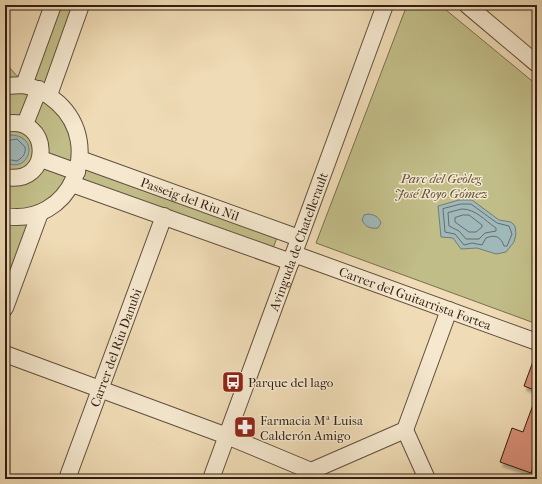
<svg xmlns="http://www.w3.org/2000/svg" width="542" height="484" font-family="'IM FELL French Canon',serif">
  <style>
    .green { fill: #c1bd88; stroke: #7a6e4e }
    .water { fill: #9fb8b9; stroke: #737b77 }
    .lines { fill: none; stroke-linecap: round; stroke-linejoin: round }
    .shore { stroke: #686c66; stroke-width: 1 }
    .building { fill: #d78e76; stroke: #321f13; filter: url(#shadow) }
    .minor-casing { stroke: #614e3c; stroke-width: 18 }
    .minor { stroke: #f5e8cf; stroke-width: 16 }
    .labels { text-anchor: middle; stroke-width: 3; stroke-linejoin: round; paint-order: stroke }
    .park-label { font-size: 13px; font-style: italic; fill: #5d4e36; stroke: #f5e8cf }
    .street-label { font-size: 13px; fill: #321f13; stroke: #f5e8cf }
    .poi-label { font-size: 13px; fill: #321f13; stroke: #f5e8cf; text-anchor: start }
  </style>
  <defs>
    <filter id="shadow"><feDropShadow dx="2.5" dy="4.5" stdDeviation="1" flood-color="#0004"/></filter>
  </defs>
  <rect width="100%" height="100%" fill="#efdbb5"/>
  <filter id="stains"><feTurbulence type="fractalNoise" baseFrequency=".005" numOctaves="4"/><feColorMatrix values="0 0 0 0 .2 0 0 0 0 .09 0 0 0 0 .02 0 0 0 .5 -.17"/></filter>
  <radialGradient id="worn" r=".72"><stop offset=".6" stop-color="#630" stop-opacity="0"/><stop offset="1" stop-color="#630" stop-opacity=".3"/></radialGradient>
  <path class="green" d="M 49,5 L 86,5 L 54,93 L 85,155 L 281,227 L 269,259 L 76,191 L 46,214 L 5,329 L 5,63 L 21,80 Z
    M 407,5 L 440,5 L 537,85 L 537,324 L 316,243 Z"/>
  <path class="water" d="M 10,135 C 42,135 29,176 5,162 L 5,138 Z
    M 459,200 L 472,200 L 499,220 L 511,222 L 515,226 L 516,234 L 514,242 L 506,252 L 496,254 L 477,248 L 461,249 L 453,238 L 441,237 L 438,206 Z
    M 368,214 C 375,215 378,216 381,223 L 378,228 C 371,229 365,227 362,220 L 364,215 Z"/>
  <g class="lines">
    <path class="shore" d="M 5,141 L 17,139 L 25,147 C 26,154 23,157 17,161 L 5,159
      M 461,204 L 471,204 L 497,223 L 509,226 L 512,234 L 507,246 L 504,246 C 501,237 495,234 486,238 L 482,245 L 472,243 L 464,245 L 455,234 L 445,232 L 443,209 Z
      M 462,209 C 476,209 484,220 496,228 L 496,231 L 485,233 L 479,239 L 466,239 L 459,231 L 449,226 L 448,213 Z
      M 463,215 L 469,215 L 482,225 L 482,227 L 476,232 L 469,232 L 455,222 L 455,218 Z"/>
  </g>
  <path class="building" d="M 535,356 L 537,357 L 537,391 L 524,386 Z
    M 537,394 L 537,457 L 531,473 L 500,462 L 512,428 L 523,432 Z"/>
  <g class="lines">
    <g class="minor-casing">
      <g id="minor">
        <path d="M 467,5 L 537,64"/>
        <path d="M 24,85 L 53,5"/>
        <path d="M 5,86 C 11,86 17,85 23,85 C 37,87 48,94 58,103 C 105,146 70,227 5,216"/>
        <path d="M 49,95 L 81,5"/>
        <path d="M 5,124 C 51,114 54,186 5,177"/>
        <path d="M 25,124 L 39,89"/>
        <path d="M 41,159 L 77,172"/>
        <path id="s1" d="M 80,159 L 299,238"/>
        <path d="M 72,184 L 291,262"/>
        <path id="s2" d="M 294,254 L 537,342"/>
        <path d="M 5,308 L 40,213"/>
        <path d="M 5,354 L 227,436 L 311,471"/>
        <path d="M 405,430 L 449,310"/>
        <path d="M 311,471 L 405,430 L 427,479"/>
        <path id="s3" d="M 67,479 L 164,216"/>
        <path id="s4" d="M 211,479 L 385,5"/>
      </g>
    </g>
    <use href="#minor" class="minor"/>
  </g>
  <defs>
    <g id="bus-square" transform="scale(1.15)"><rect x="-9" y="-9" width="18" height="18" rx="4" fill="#8f2418" stroke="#f5e8cf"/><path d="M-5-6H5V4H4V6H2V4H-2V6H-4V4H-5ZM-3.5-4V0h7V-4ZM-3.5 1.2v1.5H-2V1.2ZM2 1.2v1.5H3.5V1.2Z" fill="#fff"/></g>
    <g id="pharmacy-square" transform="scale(1.15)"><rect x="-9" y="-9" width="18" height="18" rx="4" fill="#8f2418" stroke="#f5e8cf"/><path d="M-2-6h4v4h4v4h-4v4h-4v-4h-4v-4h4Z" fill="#fff"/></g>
  </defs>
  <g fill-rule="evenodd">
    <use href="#bus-square" x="233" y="382"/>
    <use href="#pharmacy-square" x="245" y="427"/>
  </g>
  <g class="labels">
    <g class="park-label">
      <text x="441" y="183">Parc del Geòleg<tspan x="441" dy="15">José Royo Gómez</tspan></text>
    </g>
    <g class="street-label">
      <text dy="5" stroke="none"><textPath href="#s1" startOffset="117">Passeig del Riu Nil</textPath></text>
      <text dy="5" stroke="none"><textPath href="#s4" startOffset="253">Avinguda de Chatellerault</textPath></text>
      <text dy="5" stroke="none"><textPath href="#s2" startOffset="129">Carrer del Guitarrista Fortea</textPath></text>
      <text dy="5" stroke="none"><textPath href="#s3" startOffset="140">Carrer del Riu Danubi</textPath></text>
    </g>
    <g class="poi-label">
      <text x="248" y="387">Parque del lago</text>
      <text x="260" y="425">Farmacia Mª Luisa<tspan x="260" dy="15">Calderón Amigo</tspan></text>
    </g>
  </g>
  <rect width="542" height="484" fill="none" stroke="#efdbb5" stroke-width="20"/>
  <rect x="6" y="6" width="530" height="472" fill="none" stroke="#321f13" stroke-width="2"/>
  <rect x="10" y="10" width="522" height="464" fill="none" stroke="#321f13"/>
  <rect width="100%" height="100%" filter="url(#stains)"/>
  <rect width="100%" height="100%" fill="url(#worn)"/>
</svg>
